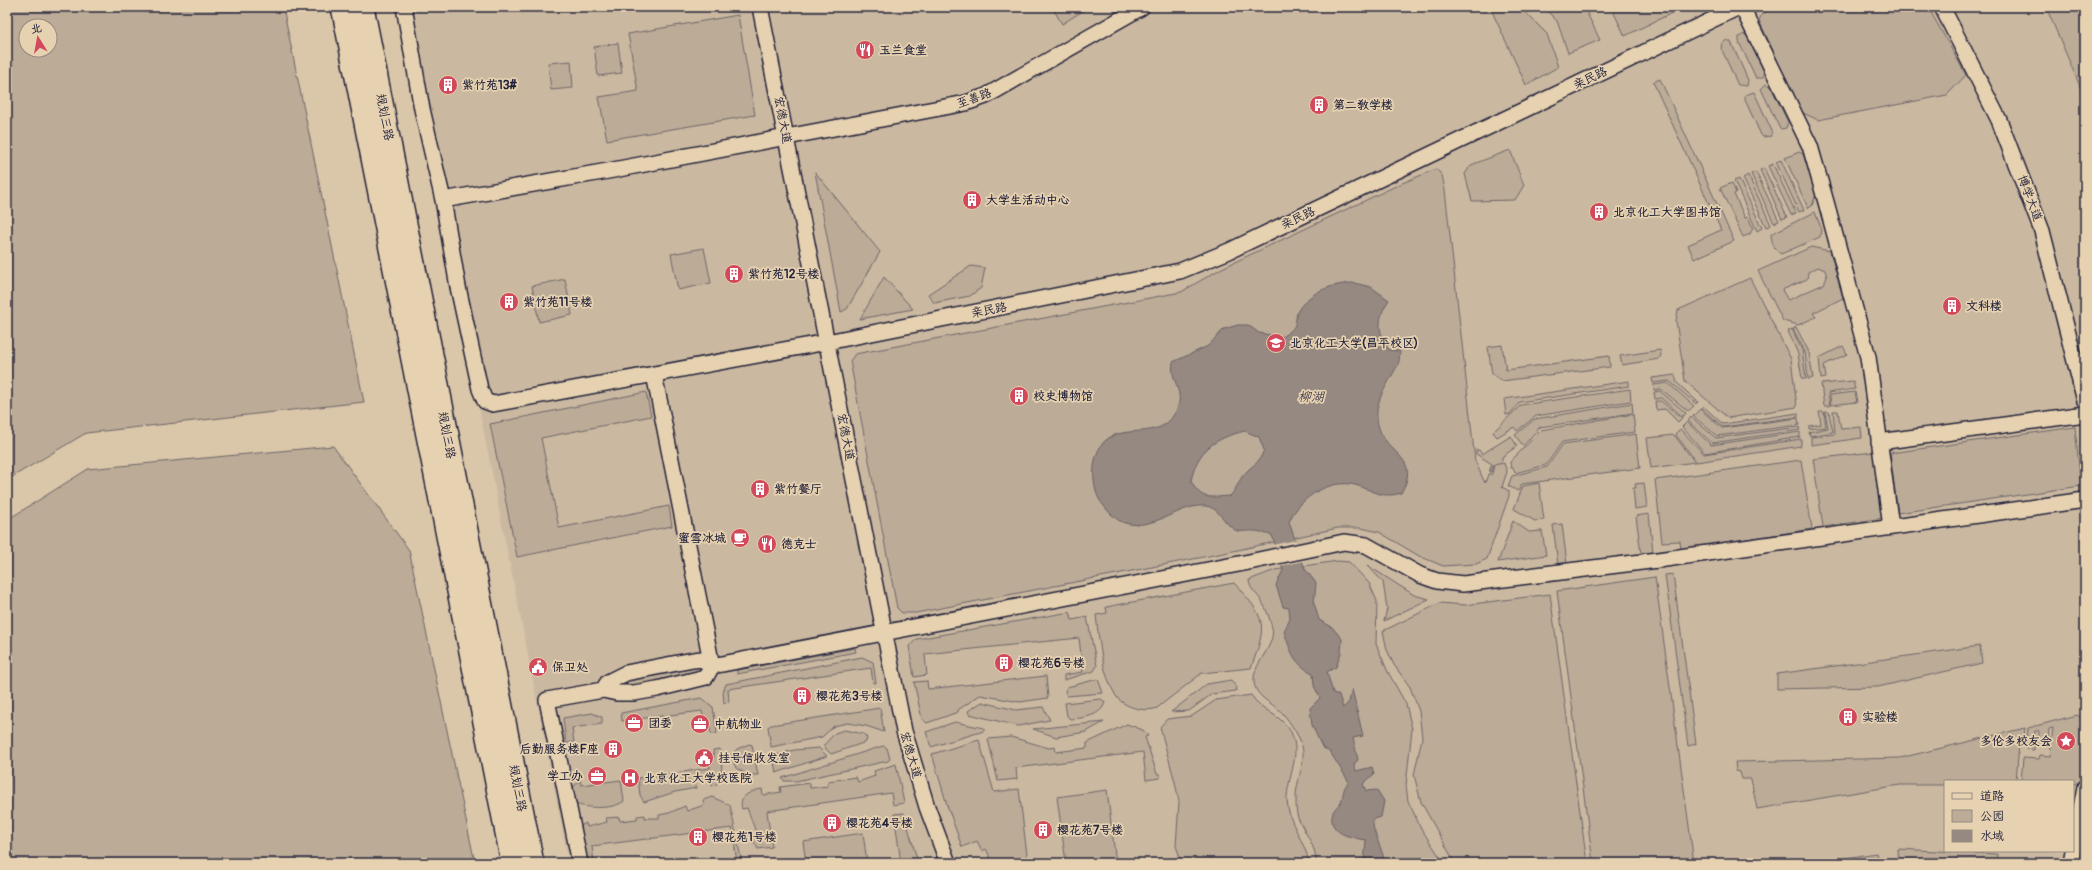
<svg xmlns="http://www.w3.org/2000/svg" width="2092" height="870" font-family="Pangolin,'LXGW WenKai TC',sans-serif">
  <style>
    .built { fill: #cab8a0; fill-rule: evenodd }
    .green { fill: #bbab97; stroke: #6e6669; fill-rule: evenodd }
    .water { fill: #968981; stroke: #686065; fill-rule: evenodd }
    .pier { fill: #dac6a9 }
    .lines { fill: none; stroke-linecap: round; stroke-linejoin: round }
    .minor-casing { stroke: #22223b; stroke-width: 18 }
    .secondary-casing { stroke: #22223b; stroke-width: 24 }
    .minor { stroke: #e6d1b0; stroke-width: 15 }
    .secondary { stroke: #e6d1b0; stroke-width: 21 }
    .labels { text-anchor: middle; stroke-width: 3.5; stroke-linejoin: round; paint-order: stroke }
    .poi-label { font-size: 12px; font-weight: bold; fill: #22223b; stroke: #e6d1b0; text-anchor: start }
    .street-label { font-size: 12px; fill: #22223b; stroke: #e6d1b0 }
    .water-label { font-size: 13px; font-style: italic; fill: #454150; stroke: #e6d1b0 }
  </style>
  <rect width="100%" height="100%" fill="#dac6a9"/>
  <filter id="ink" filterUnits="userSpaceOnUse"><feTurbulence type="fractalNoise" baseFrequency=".025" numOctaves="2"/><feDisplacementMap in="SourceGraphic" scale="8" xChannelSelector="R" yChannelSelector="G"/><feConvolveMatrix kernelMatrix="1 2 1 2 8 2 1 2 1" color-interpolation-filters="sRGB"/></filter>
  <g filter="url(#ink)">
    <path class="built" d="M 400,7 L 2085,7 L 2085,863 L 569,863 ZM 1945,781 L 2073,781 L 2073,851 L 1945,851 Z"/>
    <path class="green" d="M 7,7 L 283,7 L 364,402 L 86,433 L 7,480 ZM 26,26 L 50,26 L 50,50 L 26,50 Z
      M 1052,7 L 1089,7 L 1062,24 Z
      M 1490,7 L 1520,7 L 1547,34 L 1558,67 L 1526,85 Z
      M 1543,7 L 1584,7 L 1600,40 L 1568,53 L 1557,21 Z
      M 1611,7 L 1684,7 L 1625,36 Z
      M 1775,7 L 1928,7 L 1966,75 L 1947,95 L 1818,120 L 1801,112 L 1759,20 L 1762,14 Z
      M 2046,7 L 2085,7 L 2085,98 Z
      M 738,15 L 755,115 L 607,140 L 599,97 L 638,91 L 628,34 Z
      M 1744,34 L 1748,37 L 1765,73 L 1762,78 L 1756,78 L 1739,42 L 1739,37 Z
      M 1727,40 L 1731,42 L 1748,80 L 1747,86 L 1738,85 L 1721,48 L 1722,43 Z
      M 618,43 L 622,73 L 598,76 L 594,47 Z
      M 571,61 L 573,88 L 551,90 L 548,63 Z
      M 1660,79 L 1734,241 L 1694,259 L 1688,245 L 1721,230 L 1653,82 Z
      M 1766,84 L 1771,87 L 1788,122 L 1786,128 L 1781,129 L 1779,127 L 1762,91 L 1761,89 Z
      M 1754,92 L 1772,131 L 1771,136 L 1763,137 L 1761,135 L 1745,100 L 1745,95 Z
      M 1510,150 L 1524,185 L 1515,200 L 1472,201 L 1465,174 L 1471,165 Z
      M 1799,152 L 1803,154 L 1816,194 L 1812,206 L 1808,208 L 1785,158 Z
      M 1781,160 L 1804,210 L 1799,212 L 1776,162 Z
      M 1773,164 L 1796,213 L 1791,215 L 1768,166 Z
      M 1764,168 L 1787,217 L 1782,219 L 1760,170 Z
      M 1436,169 L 1442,175 L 1445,190 L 1475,461 L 1485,483 L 1488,474 L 1492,474 L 1494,465 L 1504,463 L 1507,472 L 1502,487 L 1509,491 L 1509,496 L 1487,559 L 1476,564 L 1443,566 L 1419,556 L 1379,532 L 1361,528 L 1338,528 L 1224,553 L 916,613 L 902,613 L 897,608 L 850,361 L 855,354 L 1181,292 L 1222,268 L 1400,184 Z
      M 815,172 L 880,252 L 847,309 L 841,312 Z
      M 1756,172 L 1779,221 L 1774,223 L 1751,174 Z
      M 1748,175 L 1771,225 L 1766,227 L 1743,178 Z
      M 1739,179 L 1762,228 L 1757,231 L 1734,181 Z
      M 1732,183 L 1736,193 L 1734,194 L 1745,218 L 1748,217 L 1753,228 L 1750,234 L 1743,237 L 1720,188 Z
      M 1815,212 L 1821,228 L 1820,237 L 1781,254 C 1773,249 1772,243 1771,234 Z
      M 1811,247 L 1830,251 L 1843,298 L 1813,313 L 1816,317 L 1798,325 L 1783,321 L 1758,271 ZM 1818,267 L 1825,270 L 1827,277 L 1824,284 L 1788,300 L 1782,290 L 1807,279 L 1808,272 Z
      M 704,248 L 711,283 L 678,290 L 671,254 Z
      M 971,266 L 985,268 L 981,288 L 970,296 L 934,303 L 928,294 Z
      M 884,277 L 913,309 L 860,319 Z
      M 1750,278 L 1791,359 L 1797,407 L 1728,418 L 1685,381 L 1676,321 L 1678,310 Z
      M 565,279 L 572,315 L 539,322 L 532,286 Z
      M 1796,327 L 1809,352 L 1813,378 L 1808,379 L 1805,352 L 1793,329 Z
      M 1792,329 L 1802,350 L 1806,379 L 1802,379 L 1798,354 L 1788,331 Z
      M 1502,345 L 1506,370 L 1609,356 L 1610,367 L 1502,381 L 1492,374 L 1488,347 Z
      M 1843,346 L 1847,354 L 1824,365 L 1826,378 L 1821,379 L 1819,358 Z
      M 1660,350 L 1661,355 L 1659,359 L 1622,365 L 1620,356 Z
      M 1675,375 L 1677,383 L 1698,402 L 1696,404 L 1669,381 L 1653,383 L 1652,378 Z
      M 1629,381 L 1629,386 L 1520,402 L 1510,414 L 1506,415 L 1504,399 Z
      M 1853,381 L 1855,389 L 1828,393 L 1830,406 L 1824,406 L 1821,384 Z
      M 1668,383 L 1694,406 L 1688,411 L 1661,389 L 1654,390 L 1653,385 Z
      M 1630,389 L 1631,401 L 1536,416 L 1517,431 L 1514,427 L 1497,437 L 1493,432 L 1521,405 Z
      M 1660,391 L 1686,413 L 1683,417 L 1661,398 L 1655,399 L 1654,392 Z
      M 646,392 L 651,416 L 541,438 L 559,528 L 669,506 L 672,526 L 517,557 L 490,424 Z
      M 1855,392 L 1857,402 L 1831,405 L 1830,395 Z
      M 1655,401 L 1661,401 L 1682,418 L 1678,422 L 1665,409 L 1656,410 Z
      M 1632,403 L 1633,413 L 1540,427 L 1523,446 L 1515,435 L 1535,419 Z
      M 1703,406 L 1723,424 L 1798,413 L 1798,417 L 1723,427 L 1701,408 Z
      M 1700,409 L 1722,428 L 1798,418 L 1799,425 L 1717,436 L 1693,416 Z
      M 1833,411 L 1838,411 L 1841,429 L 1861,427 L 1862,438 L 1811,445 L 1811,437 L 1835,434 Z
      M 1819,412 L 1824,412 L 1826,427 L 1809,429 L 1809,426 L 1821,424 Z
      M 1825,412 L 1829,412 L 1833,432 L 1810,436 L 1809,432 L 1828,428 Z
      M 1633,414 L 1635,432 L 1562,442 L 1546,465 L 1515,473 L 1513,468 L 1511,468 L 1510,462 L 1541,430 Z
      M 1691,417 L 1716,438 L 1799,427 L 1800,430 L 1712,443 L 1688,421 Z
      M 1687,422 L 1711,445 L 1800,432 L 1800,437 L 1705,453 L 1682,427 Z
      M 2075,427 L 2081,486 L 1898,513 L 1890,453 Z
      M 1680,429 L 1704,454 L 1801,439 L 1801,446 L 1697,462 L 1675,434 Z
      M 1636,434 L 1640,468 L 1522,484 L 1518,491 L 1508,486 L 1512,476 L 1547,467 L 1563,444 Z
      M 1674,435 L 1695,462 L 1651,468 L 1647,438 Z
      M 1511,436 L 1517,446 L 1502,457 L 1502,461 L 1493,465 L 1491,472 L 1489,472 L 1492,464 L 1476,454 L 1476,450 L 1479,450 L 1482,454 Z
      M 333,446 L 409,550 L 475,863 L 7,863 L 7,520 L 88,469 Z
      M 1873,452 L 1883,518 L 1823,527 L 1813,459 Z
      M 1801,460 L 1812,529 L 1681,549 L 1680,541 L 1662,542 L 1655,480 Z
      M 1539,483 L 1544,520 L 1535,521 L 1514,509 L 1523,486 Z
      M 1644,483 L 1647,507 L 1635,509 L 1633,488 L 1636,488 L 1635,484 Z
      M 1649,514 L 1653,552 L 1641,554 L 1636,516 Z
      M 1513,521 L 1529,532 L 1542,531 L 1546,555 L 1498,562 Z
      M 1562,524 L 1567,564 L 1558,565 L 1553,525 Z
      M 1338,561 L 1349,562 L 1369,583 L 1377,601 L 1376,644 L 1388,672 L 1406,704 L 1412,729 L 1406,785 L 1408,801 L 1422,830 L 1444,863 L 1316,863 C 1317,847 1304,832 1298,818 C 1296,813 1296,806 1296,800 C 1295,779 1310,759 1299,738 C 1295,730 1290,722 1284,715 C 1275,703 1253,698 1254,679 C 1254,662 1276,646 1272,628 C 1270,619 1267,610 1262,602 C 1258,594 1249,589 1249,580 L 1275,570 Z
      M 1367,565 L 1414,595 L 1429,599 L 1384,621 L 1387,609 L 1383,582 Z
      M 1673,574 L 1696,744 L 1688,746 L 1665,575 Z
      M 1655,577 L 1694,863 L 1593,863 L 1557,591 Z
      M 1234,583 C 1266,618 1268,623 1251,668 L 1202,673 L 1157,708 C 1145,713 1123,707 1116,696 C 1102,674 1099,640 1096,615 L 1107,613 L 1106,607 Z
      M 1550,594 L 1587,863 L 1455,863 L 1421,802 L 1414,775 L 1422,738 L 1419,711 L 1410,687 L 1394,665 L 1387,650 L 1383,631 L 1440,603 L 1465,605 Z
      M 1070,612 L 1072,620 L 1087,617 L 1097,666 L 1094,671 L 1064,680 L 1064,675 L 1083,672 L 1079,638 L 925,654 L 927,675 L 914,677 L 909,646 L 917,639 Z
      M 1980,646 L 1982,663 L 1878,687 L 1777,689 L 1777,674 Z
      M 855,648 L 856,652 L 737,674 L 737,670 Z
      M 862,657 L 873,662 L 876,683 L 873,683 L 871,668 L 728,689 L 729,702 L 724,703 L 723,692 L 726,684 Z
      M 698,665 L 700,668 L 698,674 L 639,685 L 619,686 L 618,684 L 620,682 Z
      M 1046,676 L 1048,698 L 1020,702 L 980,695 L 958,710 L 958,712 L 927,723 L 922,719 L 914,682 L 927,681 L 928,689 Z
      M 1098,679 L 1103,693 L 1067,696 L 1065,691 L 1067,687 Z
      M 1231,680 L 1237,688 L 1236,691 L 1212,694 L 1189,711 L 1171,712 L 1207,684 Z
      M 1251,695 C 1261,711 1282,715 1291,732 C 1302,755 1287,777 1287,800 C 1288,824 1305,840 1309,863 L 1182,863 L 1176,846 L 1179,802 L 1175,782 L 1160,727 L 1167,719 L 1192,716 L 1216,700 Z
      M 701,698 L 713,707 L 717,734 L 711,734 L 709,720 L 704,721 L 702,711 L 622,721 L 621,713 Z
      M 1101,699 L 1105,702 C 1101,717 1082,718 1070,719 L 1067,716 L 1065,703 Z
      M 982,702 L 1016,710 L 1043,707 L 1050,720 L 1018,726 L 969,714 L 968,711 Z
      M 880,708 L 884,732 L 866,726 L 847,723 L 834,726 L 822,737 L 771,747 L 768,727 L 771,725 Z
      M 592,713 L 602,717 L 602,724 L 572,728 L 574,742 L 566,743 L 563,718 Z
      M 2077,715 L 2085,720 L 2084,778 L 2073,785 L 2073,781 L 2021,781 L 2023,758 L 2039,759 L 2040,755 L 2050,756 L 2053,728 L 2049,729 L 2048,744 L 2038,744 L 2039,731 L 2035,731 L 2034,750 L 2026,749 L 2028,728 Z
      M 955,722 L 984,728 L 984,731 L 931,747 L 926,732 Z
      M 1104,722 L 1086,732 L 1056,737 L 1033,729 Z
      M 1127,724 L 1143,730 L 1148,736 L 1145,737 L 1157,774 L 1160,774 L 1160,778 L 1146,780 L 1143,752 L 1016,768 L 1017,779 L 998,781 L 988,739 L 1011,737 L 1049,748 L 1055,747 L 1056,752 L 1087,748 L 1087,743 Z
      M 2025,728 L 2023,744 L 2019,744 L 2016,781 L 1945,781 L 1945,785 L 1900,785 L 1757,809 L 1751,779 L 1742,779 L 1740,772 L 1736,771 L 1735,762 L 1900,758 Z
      M 844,730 L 864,734 L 867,738 L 866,742 L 831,754 L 823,746 L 835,733 Z
      M 979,740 L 994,792 L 1019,789 L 1028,863 L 993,863 L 986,849 L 982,851 L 977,841 L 962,847 L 947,805 L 932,754 Z
      M 749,744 L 752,745 L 758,775 L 748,775 L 736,768 L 731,756 L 737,749 Z
      M 883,746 L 887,748 L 890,759 L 888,761 L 796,781 L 784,781 L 782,778 Z
      M 819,748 L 827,756 L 776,773 L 773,756 L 794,750 Z
      M 720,749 C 721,762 725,774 716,785 L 712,786 L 711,777 L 695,779 L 696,788 L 675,792 L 644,802 L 640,795 L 638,778 L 710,768 L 708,758 L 714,757 L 713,750 Z
      M 896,764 L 904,803 L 893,805 L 891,793 L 767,811 L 772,847 L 758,849 L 751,837 L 757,835 L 747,808 L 742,809 C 738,796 751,791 762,789 L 763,795 L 781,792 L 780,787 L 810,783 L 810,788 L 828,786 L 828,781 L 856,777 L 858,782 L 875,776 L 874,771 Z
      M 580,780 L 581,785 L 621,780 L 624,801 C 613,810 584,809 571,802 L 569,792 Z
      M 1107,790 L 1116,863 L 1066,863 L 1057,797 Z
      M 712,797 L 730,805 L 742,863 L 737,863 L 732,828 L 592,846 L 594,863 L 584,863 L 578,832 L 582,825 L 586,823 L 587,827 L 607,822 L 606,818 L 619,817 L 620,821 L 637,819 L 637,816 L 645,815 L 645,818 L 659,818 L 659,815 L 669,813 L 685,806 L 687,811 L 704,805 L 703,800 Z
      M 904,813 L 917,859 L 919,863 L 901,863 L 894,814 Z
      M 863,833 L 867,863 L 806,863 L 803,842 Z
      M 1898,849 L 1997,854 L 1996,863 L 1899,863 Z
      M 1876,853 L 1879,863 L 1816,863 Z"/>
    <path class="water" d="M 1354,283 L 1371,287 L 1389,300 C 1377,317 1377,332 1389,350 L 1400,351 C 1399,356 1400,362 1397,366 C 1387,387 1371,403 1379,428 C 1387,455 1422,457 1401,493 C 1379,500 1370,487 1350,484 C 1325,481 1298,500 1289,522 L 1305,569 L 1316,583 L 1314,603 L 1319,620 L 1332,627 L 1342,639 L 1341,653 L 1336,667 L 1327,672 L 1333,693 L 1339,695 L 1343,708 L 1349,702 L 1352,689 L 1363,736 L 1353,738 L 1358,760 L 1354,764 L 1356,771 L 1372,767 L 1374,774 L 1363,784 L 1366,791 L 1377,790 L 1384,801 L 1381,817 L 1373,819 C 1371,830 1383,850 1385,863 L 1364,863 L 1366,840 C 1351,838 1326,833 1333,812 C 1335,808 1339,805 1341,802 C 1344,794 1342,789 1349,782 L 1330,752 L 1322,747 L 1312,725 L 1310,708 L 1320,698 L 1314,686 L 1313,673 C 1294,665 1290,650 1284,631 L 1290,619 L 1289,608 L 1283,607 L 1276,585 L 1283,570 L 1272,535 C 1266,535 1261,531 1255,531 C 1246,530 1239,534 1232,528 C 1224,522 1220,511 1210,507 C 1186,499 1155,532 1125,523 C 1114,520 1105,508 1099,499 C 1094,489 1093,477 1094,466 C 1102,411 1153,447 1173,416 C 1189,393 1169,383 1173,362 L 1208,346 L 1224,329 L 1238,325 L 1248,325 L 1259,333 L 1282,337 C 1286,334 1292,330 1294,327 C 1297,321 1295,314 1299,309 C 1312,290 1333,284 1354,283 ZM 1245,431 L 1259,437 L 1264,450 C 1257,466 1257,461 1246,472 C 1240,477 1237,489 1230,496 C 1210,497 1201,501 1191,481 C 1197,450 1215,438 1245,431 Z"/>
    <path class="pier" d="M 1296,540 L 1304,561 L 1280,566 L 1273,545 Z"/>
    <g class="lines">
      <g class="minor-casing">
        <path id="minor" d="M 404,7 L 422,109 L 443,200 L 608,171 L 966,103 L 986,96 L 1142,7
          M 760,7 L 904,731 L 927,807 L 948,863
          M 1742,7 L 1810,146 L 1826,202 L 1868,357 L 1891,527
          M 1942,7 L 1999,120 L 2042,231 L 2085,401
          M 443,200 L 458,287 L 480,389 L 485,401 L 493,404 L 827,342 L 1180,271 L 1229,251 L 1739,7
          M 1879,442 L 2085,414
          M 603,690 L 608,682 L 626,673 L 693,660 L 702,659 L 712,666 L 1249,562 L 1344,542 L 1366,545 L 1420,575 L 1437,581 L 1463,584 L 1658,560 L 2085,500
          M 2073,850 L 2085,787
          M 580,863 L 547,700 L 603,690 L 617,693 L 634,693 L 657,689 L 706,677 L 712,666 L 654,374
          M 2071,863 L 2073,851"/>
      </g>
      <g class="secondary-casing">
        <path id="secondary" d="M 342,7 L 512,863
          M 363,7 L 533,863"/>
      </g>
      <use href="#minor" class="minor"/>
      <use href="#secondary" class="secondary"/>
    </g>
  </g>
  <defs>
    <g id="restaurant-disc" transform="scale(1)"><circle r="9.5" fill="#d1495b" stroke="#e6d1b0"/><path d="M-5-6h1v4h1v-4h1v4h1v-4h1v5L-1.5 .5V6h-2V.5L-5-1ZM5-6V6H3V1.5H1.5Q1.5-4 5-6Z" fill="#fff"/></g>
    <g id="building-disc" transform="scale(1)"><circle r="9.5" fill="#d1495b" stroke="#e6d1b0"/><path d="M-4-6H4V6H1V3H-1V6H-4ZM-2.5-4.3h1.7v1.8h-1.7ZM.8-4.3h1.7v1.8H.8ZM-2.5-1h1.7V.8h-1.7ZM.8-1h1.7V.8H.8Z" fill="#fff"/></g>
    <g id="university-disc" transform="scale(1)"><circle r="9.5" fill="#d1495b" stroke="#e6d1b0"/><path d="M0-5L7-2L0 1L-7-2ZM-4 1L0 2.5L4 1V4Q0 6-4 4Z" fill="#fff"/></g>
    <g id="cafe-disc" transform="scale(1)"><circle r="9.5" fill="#d1495b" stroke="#e6d1b0"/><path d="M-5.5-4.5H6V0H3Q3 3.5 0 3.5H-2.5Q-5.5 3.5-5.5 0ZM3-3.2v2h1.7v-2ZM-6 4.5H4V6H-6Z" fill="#fff"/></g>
    <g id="civic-disc" transform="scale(1)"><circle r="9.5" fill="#d1495b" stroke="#e6d1b0"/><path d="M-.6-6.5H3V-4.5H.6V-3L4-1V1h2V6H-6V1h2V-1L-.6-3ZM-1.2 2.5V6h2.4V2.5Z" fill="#fff"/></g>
    <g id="office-disc" transform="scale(1)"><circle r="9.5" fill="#d1495b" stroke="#e6d1b0"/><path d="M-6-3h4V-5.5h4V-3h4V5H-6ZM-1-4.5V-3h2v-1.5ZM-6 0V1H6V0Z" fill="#fff"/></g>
    <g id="sight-disc" transform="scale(1)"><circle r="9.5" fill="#d1495b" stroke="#e6d1b0"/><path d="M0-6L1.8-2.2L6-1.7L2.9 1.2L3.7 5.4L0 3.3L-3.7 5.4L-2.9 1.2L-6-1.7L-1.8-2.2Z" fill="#fff"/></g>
    <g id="hospital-disc" transform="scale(1)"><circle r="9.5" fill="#d1495b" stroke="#e6d1b0"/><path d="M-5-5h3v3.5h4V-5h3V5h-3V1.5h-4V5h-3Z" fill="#fff"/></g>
  </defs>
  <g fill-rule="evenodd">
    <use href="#restaurant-disc" x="865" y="50"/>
    <use href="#building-disc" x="448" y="85"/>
    <use href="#building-disc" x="1319" y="105"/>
    <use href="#building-disc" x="972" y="200"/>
    <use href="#building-disc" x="1599" y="212"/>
    <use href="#building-disc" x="734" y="274"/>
    <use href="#building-disc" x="509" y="302"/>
    <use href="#building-disc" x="1952" y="306"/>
    <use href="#university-disc" x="1276" y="343"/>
    <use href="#building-disc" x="1019" y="396"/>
    <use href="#building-disc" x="760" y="489"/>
    <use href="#cafe-disc" x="740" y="538"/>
    <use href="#restaurant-disc" x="767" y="544"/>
    <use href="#building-disc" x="1004" y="663"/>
    <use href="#civic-disc" x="538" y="667"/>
    <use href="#building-disc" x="802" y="696"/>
    <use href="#building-disc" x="1848" y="717"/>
    <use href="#office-disc" x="634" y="723"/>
    <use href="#office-disc" x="700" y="724"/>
    <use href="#sight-disc" x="2066" y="741"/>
    <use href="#building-disc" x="613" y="749"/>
    <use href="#civic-disc" x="704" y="758"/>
    <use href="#office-disc" x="597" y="776"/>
    <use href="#hospital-disc" x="630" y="778"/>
    <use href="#building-disc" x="832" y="823"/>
    <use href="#building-disc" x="1043" y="830"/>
    <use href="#building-disc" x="698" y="837"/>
  </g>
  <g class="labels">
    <g class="poi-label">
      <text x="879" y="54">玉兰食堂</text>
      <text x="462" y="89">紫竹苑13#</text>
      <text x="1333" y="109">第二教学楼</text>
      <text x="986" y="204">大学生活动中心</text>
      <text x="1613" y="216">北京化工大学图书馆</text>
      <text x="748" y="278">紫竹苑12号楼</text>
      <text x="523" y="306">紫竹苑11号楼</text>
      <text x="1966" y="310">文科楼</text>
      <text x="1290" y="347">北京化工大学(昌平校区)</text>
      <text x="1033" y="400">校史博物馆</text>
      <text x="774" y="493">紫竹餐厅</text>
      <text x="726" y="542" text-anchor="end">蜜雪冰城</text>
      <text x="781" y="548">德克士</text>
      <text x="1018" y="667">樱花苑6号楼</text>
      <text x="552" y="671">保卫处</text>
      <text x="816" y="700">樱花苑3号楼</text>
      <text x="1862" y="721">实验楼</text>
      <text x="648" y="727">团委</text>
      <text x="714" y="728">中航物业</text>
      <text x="2052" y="745" text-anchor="end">多伦多校友会</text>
      <text x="599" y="753" text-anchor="end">后勤服务楼F座</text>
      <text x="718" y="762">挂号信收发室</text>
      <text x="583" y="780" text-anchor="end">学工办</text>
      <text x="644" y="782">北京化工大学校医院</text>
      <text x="846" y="827">樱花苑4号楼</text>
      <text x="1057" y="834">樱花苑7号楼</text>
      <text x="712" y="841">樱花苑1号楼</text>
    </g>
    <g class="street-label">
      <text transform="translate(1590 78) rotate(-25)" y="4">亲民路</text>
      <text transform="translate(974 98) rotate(-19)" y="4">至善路</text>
      <text transform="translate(385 117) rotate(79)" y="4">规划三路</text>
      <text transform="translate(783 120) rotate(79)" y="4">宏德大道</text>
      <text transform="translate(2030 198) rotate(69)" y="4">博学大道</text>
      <text transform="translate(1298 218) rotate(-26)" y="4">亲民路</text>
      <text transform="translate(989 310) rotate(-11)" y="4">亲民路</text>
      <text transform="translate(447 435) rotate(79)" y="4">规划三路</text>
      <text transform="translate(846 437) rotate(79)" y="4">宏德大道</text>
      <text transform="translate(911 755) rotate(74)" y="4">宏德大道</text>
      <text transform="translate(518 788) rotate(79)" y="4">规划三路</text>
    </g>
    <g class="water-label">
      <text x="1311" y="401">柳湖</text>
    </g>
  </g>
  <rect width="2092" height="870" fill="none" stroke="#e6d1b0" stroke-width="24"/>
  <rect x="12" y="12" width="2068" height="846" fill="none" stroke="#22223b" stroke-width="1.5" filter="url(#ink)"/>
  <rect x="1944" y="780" width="130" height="72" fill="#e6d1b0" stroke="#988b81"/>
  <rect x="1952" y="793" width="20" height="6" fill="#e6d1b0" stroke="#988b81"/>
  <text x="1980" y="800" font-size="12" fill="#22223b">道路</text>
  <rect x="1952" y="810" width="20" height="12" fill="#bbab97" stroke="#988b81"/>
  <text x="1980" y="820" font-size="12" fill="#22223b">公园</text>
  <rect x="1952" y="830" width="20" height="12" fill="#968981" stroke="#988b81"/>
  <text x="1980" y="840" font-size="12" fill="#22223b">水域</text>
  <g transform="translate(38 38) rotate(349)"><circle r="19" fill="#e6d1b0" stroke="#988b81"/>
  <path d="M0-3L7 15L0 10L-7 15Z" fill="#d1495b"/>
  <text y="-6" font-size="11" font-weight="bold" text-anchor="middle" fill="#22223b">北</text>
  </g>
</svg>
